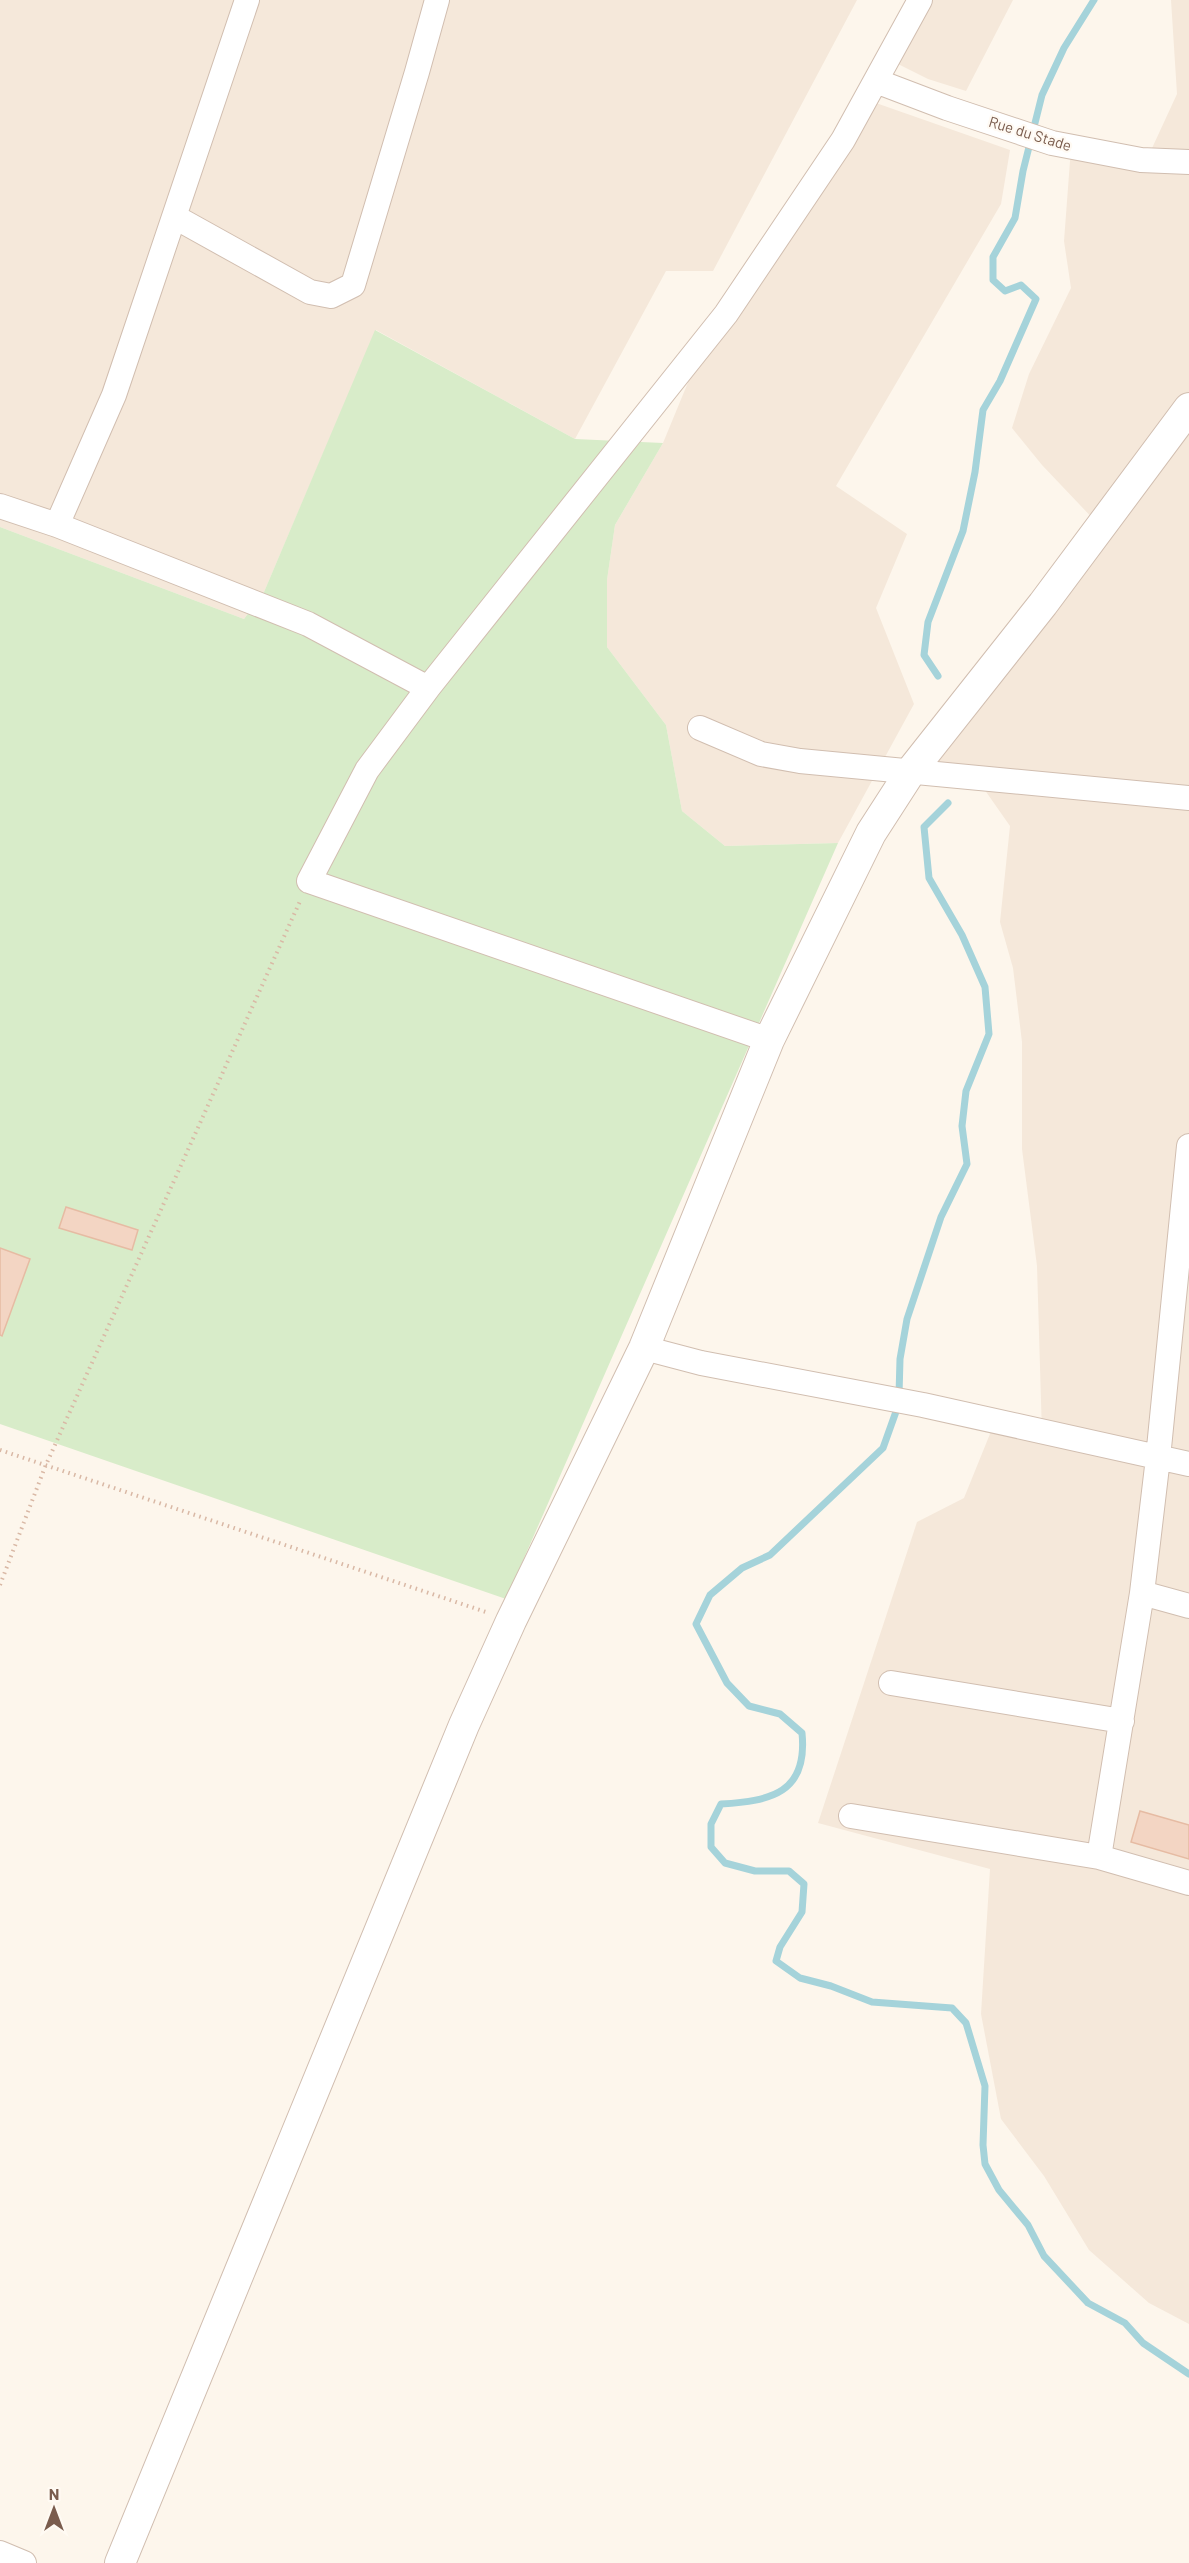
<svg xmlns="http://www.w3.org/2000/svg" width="1189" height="2563" font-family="Barlow,sans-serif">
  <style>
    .residential { fill: #f5e8da }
    .green { fill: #d8ecc9 }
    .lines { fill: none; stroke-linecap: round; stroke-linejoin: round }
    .stream { stroke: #a5d3da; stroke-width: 7 }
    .building { fill: #f3d5c3; stroke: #e6bba3; stroke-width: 1.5 }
    .minor-casing { stroke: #d1beb0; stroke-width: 26 }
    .tertiary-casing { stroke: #d1beb0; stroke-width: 32 }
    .path { stroke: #d9b8a5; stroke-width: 4; stroke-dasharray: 1.5 4.5; stroke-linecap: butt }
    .minor { stroke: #fff; stroke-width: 24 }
    .tertiary { stroke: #fff; stroke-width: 30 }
    .labels { text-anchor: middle; stroke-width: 4.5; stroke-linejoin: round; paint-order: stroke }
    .street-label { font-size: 15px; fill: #7a5c4d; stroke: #fffaf3 }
  </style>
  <rect width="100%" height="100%" fill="#fdf6ec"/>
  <path class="residential" d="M 0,0 L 857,0 L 713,271 L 666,271 L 575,439 L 376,330 L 264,592 L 244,619 L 0,527 Z
    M 933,0 L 1013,0 L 966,91 L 928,79 L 896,63 Z
    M 1171,0 L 1189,0 L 1189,2324 L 1149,2303 L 1089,2250 L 1044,2176 L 1001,2119 L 981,2014 L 990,1869 L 818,1823 L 917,1522 L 964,1498 L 994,1424 L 1042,1434 L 1037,1266 L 1022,1149 L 1022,1042 L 1013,968 L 1000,922 L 1010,826 L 975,776 L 913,769 L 1099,525 L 1042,465 L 1012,428 L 1029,374 L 1071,288 L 1064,241 L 1071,148 L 1147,159 L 1177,94 Z
    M 876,103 L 1010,150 L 1001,204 L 836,486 L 907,534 L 876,608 L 914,704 L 838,843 L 725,846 L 682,811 L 666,725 L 607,647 L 607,580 L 615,525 L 663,443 L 689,380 Z"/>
  <path class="green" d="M 375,330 L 575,439 L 663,443 L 615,525 L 607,580 L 607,647 L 666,725 L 682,811 L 725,846 L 838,843 L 506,1599 L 0,1424 L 0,527 L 244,619 L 264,592 Z"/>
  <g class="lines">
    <path class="stream" d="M 938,676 L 924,655 L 928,622 L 963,531 L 975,472 L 983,410 L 1000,381 L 1036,299 L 1021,285 L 1005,291 L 993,280 L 993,257 L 1015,218 L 1023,171 L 1042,95 L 1064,48 L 1094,0
      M 899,1395 L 900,1359 L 907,1319 L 941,1217 L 967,1164 L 962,1126 L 966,1091 L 989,1034 L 985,987 L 962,935 L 929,878 L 924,827 L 948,803
      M 898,1406 L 883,1448 L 770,1555 L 742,1568 L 710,1595 L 696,1624 L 727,1683 L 749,1706 L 780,1714 L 802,1733 C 808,1793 771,1801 721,1804 L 711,1824 L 711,1847 L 725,1863 L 755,1871 L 789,1871 L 804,1884 L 802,1912 L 780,1947 L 776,1961 L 800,1978 L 831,1986 L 872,2002 L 952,2008 L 966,2023 L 985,2086 L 983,2145 L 985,2164 L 999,2190 L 1028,2225 L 1044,2256 L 1088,2303 L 1125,2323 L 1143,2343 L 1189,2374"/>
  </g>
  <path class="building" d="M 66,1207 L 138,1230 L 132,1250 L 59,1228 Z
    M 0,1248 L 30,1259 L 2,1336 L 0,1335 Z
    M 1140,1811 L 1189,1825 L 1189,1859 L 1131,1842 Z"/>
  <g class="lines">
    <g class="minor-casing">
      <path id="minor" d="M 876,81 L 947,108 L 1052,143 L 1141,160 L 1189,162
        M 175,217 L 310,292 L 331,296 L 353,285 L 417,72 L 437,0
        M 0,506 L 57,525 L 308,624 L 428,688 L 726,314 L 843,140 L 920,0
        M 57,525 L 114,395 L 247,0
        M 428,688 L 367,770 L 309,881 L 769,1040
        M 700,728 L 761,754 L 800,761 L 1189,798
        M 1189,1146 L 1158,1458 L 1142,1593 L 1099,1857 L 1189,1883
        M 644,1348 L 701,1363 L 923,1405 L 1189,1464
        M 1142,1593 L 1189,1606
        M 891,1683 L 1122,1721
        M 851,1816 L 1099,1857
        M 0,2553 L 24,2563"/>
    </g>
    <g class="tertiary-casing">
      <path id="tertiary" d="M 120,2563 L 464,1725 L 511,1621 L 644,1348 L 769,1040 L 871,833 L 911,771 L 1043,604 L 1189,408"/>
    </g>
    <path class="path" d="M 0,1450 L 489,1613
      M 0,1585 L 45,1467 L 301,899"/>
    <use href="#minor" class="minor"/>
    <use href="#tertiary" class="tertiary"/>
  </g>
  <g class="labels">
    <g class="street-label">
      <text transform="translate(1030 134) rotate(17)" y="5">Rue du Stade</text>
    </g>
  </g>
  <g transform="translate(54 2509)" stroke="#fffaf3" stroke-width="4.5" paint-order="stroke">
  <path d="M0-4.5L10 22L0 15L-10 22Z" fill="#7a5c4d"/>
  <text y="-9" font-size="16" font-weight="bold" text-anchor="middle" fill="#7a5c4d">N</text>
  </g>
</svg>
